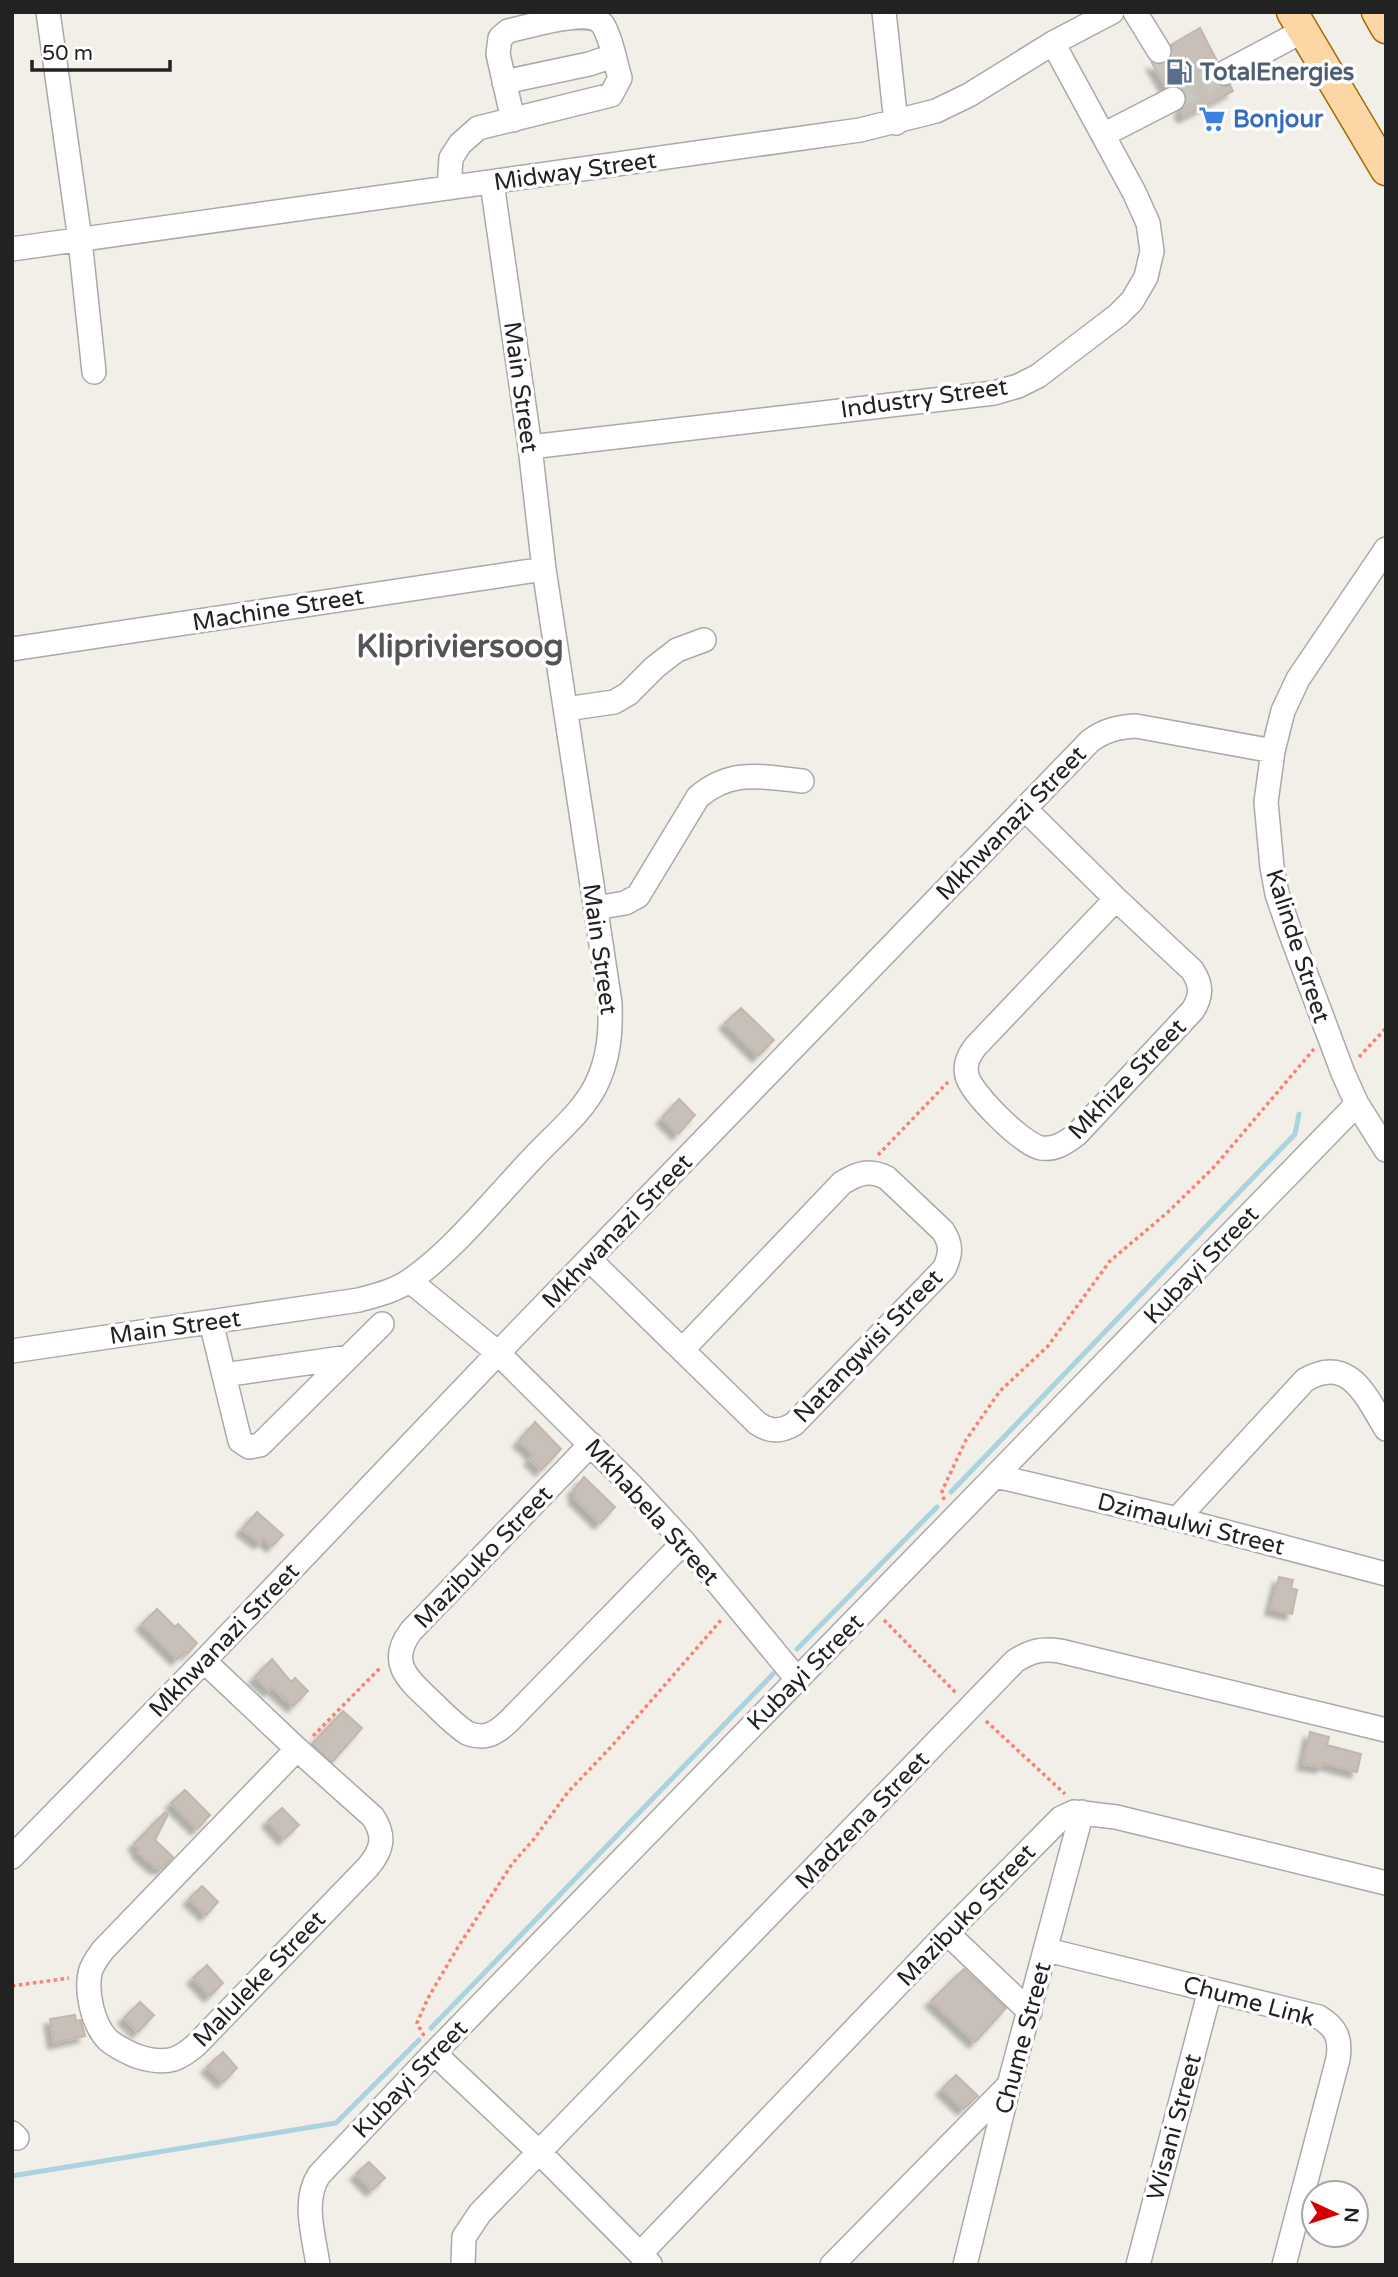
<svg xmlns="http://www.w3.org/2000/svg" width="1398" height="2277" font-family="'Varela Round',sans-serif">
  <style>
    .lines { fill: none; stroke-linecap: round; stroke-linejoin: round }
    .stream { stroke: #aad3df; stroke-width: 5 }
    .building { fill: #c7bfb8; stroke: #c4b6ab; stroke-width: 2; filter: url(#shadow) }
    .minor-tunnel { stroke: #c8c6c1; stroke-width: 23; stroke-dasharray: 23 11; stroke-linecap: butt }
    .minor-casing { stroke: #a9a9a9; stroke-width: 26 }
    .major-casing { stroke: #a06b00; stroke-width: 33 }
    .path { stroke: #fa8072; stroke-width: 3.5; stroke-dasharray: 3.5 3.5; stroke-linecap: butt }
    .minor { stroke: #fff; stroke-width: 23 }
    .major { stroke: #fcd6a4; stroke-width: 30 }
    .labels { text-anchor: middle; stroke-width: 7; stroke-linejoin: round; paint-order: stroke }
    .service-label { font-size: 24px; font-weight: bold; fill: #4e5e75; stroke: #fff; text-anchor: start }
    .shop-label { font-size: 24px; font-weight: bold; fill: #366cbe; stroke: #fff; text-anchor: start }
    .street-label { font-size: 24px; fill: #222; stroke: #fff }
    .district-label { font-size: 32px; font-weight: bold; fill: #555; stroke: #fff }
  </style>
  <defs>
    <filter id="shadow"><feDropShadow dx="-6" dy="6" stdDeviation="2" flood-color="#0004"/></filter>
  </defs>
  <rect width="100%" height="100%" fill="#f2efe9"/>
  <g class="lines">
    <path class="stream" d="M 951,1492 L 1295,1134 L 1299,1114
      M 797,1649 L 937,1507
      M 431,2028 L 773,1674
      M 12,2176 L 336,2123 L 419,2040"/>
  </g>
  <path class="building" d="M 1200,28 L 1217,61 L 1210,72 L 1212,80 L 1223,87 L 1230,85 L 1233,91 L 1184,117 L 1180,111 L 1187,100 L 1185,92 L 1174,85 L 1166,87 L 1152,63 L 1160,65 L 1167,62 L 1172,57 L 1171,45 Z
    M 741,1008 L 774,1040 L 758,1056 L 725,1023 Z
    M 679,1099 L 695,1115 L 678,1134 L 662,1118 Z
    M 535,1422 L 561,1449 L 541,1470 L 530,1459 L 534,1455 L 519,1441 Z
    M 584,1477 L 615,1507 L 600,1523 L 574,1497 L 576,1494 L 573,1491 Z
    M 257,1512 L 283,1535 L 272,1546 L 264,1538 L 260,1543 L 242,1529 Z
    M 1279,1577 L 1293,1580 L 1291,1588 L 1297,1590 L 1292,1614 L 1271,1609 Z
    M 157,1609 L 175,1627 L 178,1624 L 197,1643 L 188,1653 L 184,1652 L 177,1659 L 142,1624 Z
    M 272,1659 L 291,1682 L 295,1678 L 308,1691 L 293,1706 L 272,1687 L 269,1690 L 255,1677 Z
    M 343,1711 L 362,1728 L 332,1762 L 312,1744 Z
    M 1310,1732 L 1329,1737 L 1327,1745 L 1361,1754 L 1357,1772 L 1323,1763 L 1322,1767 L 1303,1764 Z
    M 185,1790 L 210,1815 L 197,1829 L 171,1803 Z
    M 282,1808 L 299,1825 L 284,1839 L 268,1821 Z
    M 165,1812 L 168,1814 L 155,1840 L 173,1857 L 162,1869 L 158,1866 L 156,1868 L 138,1852 L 139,1849 L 134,1844 Z
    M 202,1886 L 218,1902 L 206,1915 L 189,1899 Z
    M 207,1965 L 223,1983 L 210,1996 L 193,1978 Z
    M 964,1969 L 1006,2008 L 975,2042 L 931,2001 Z
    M 140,2002 L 154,2015 L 138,2032 L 124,2018 Z
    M 75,2015 L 76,2021 L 81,2020 L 85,2036 L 54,2043 L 50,2019 Z
    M 223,2052 L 237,2068 L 223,2082 L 207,2067 Z
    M 956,2075 L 978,2096 L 963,2109 L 942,2089 Z
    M 369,2162 L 385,2178 L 372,2190 L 356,2174 Z"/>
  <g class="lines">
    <path class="minor-tunnel" d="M 1159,51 L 1185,94
      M 1173,99 L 1224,73"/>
    <g class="minor-casing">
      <path id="minor" d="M 48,12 L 80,240 L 94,372
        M 884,12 L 896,123
        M 1135,12 L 1159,51
        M 1224,73 L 1303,31
        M 504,82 L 589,64 L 613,56
        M 1103,135 L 1173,99
        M 449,188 L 451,158 L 460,144 L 478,128 L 611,95 L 620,78 C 615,62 612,40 603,25 C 591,6 528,27 508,31 L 500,38 L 498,54 L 513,120
        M 12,249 L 860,130 L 936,111 L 969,95 L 1053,43 L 1112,12
        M 530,447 L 994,393 L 1018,386 L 1038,376 L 1118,315 L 1132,301 L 1146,277 L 1152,251 L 1148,223 L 1134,192 L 1053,43
        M 1386,549 L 1298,679 L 1283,711 L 1273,751 L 1266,802 L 1272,867 L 1277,894 L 1289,929 L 1343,1073 L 1357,1104 L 1386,1150
        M 12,649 L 544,569
        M 566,709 L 614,702 L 628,694 L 655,667 L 677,650 L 704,640
        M 1025,809 L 1116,899 L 1192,970 C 1202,985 1202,995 1193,1010 L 1076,1135 C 1065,1143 1055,1150 1041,1148 C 1022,1144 972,1094 967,1076 C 964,1064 969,1055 976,1046 L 1116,899
        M 596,908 L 625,903 L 638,896 L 698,797 C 732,768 762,777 802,781
        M 589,1259 L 757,1423 C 770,1432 780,1432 794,1424 L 944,1269 C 951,1254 952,1245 943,1231 L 887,1178 C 870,1169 858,1173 842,1183 L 683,1349
        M 410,1281 L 498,1353 L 633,1487 L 684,1542 L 797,1679
        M 211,1322 L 240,1441 L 249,1447 L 260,1445 L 382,1324
        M 12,1351 L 359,1300 C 377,1295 394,1291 409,1281 C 451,1253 496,1197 531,1160 C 552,1137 581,1114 595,1087 C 609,1060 611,1032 610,1003 L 544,569 L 530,447 L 492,183
        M 224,1375 L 349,1357
        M 591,1444 L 411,1631 C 386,1664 410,1681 434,1704 C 444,1714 455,1725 467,1733 C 485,1740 495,1734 508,1722 L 684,1542
        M 996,1476 L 1177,1519 L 1386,1574
        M 1177,1519 L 1305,1380 C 1350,1354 1366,1397 1386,1429
        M 204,1661 L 297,1749 L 373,1817 C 386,1837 382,1850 368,1867 L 196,2045 C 189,2051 183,2056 174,2059 C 161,2063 148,2060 136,2056 C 127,2052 116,2047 108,2040 C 93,2025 86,1993 90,1973 C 92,1964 98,1957 103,1950 L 297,1749
        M 12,1857 L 204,1661 L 498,1353 L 1090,741 C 1105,730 1118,727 1136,726 L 1273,751
        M 947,1933 L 1030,2012
        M 1047,1950 L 1319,2017 C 1337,2028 1341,2039 1338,2059 L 1284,2265
        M 434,2053 L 540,2153 L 650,2264
        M 12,2133 L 17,2138
        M 640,2254 L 947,1933 L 1061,1818 L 1074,1812 L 1116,1817 L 1386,1883
        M 318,2265 C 314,2236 302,2201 319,2175 L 434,2053 L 1357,1104
        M 463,2265 L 464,2237 L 480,2213 L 1015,1661 C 1031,1651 1041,1648 1060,1651 L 1386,1730
        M 832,2265 L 1009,2085
        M 965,2265 L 1009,2085 L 1082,1812
        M 1138,2265 L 1210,1990"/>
    </g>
    <g class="major-casing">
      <path id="major" d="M 1292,12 L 1386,170
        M 1377,12 L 1386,28"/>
    </g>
    <path class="path" d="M 1359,1057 L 1386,1028
      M 878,1155 L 948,1082
      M 944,1500 L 942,1491 L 966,1440 L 1000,1391 L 1048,1346 L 1110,1261 L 1168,1212 L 1215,1166 L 1314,1049
      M 884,1620 L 957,1694
      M 986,1721 L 1065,1794
      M 313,1736 L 381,1667
      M 12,1986 L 69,1978
      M 424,2036 L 417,2023 L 428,1998 L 458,1947 L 512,1864 L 534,1839 L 568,1792 L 611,1747 L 722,1619"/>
    <use href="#minor" class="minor"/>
    <use href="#major" class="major"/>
  </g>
  <defs>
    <g id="fuel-bare" transform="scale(2.1)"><path d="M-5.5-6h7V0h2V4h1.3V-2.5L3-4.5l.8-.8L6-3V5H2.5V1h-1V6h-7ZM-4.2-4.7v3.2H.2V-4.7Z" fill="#5c6f8a" stroke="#fff" stroke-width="2.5" paint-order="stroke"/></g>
    <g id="supermarket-bare" transform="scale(2.1)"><path d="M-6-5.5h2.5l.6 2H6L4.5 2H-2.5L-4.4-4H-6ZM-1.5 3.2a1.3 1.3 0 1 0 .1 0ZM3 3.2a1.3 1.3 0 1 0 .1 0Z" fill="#3f7fe0" stroke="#fff" stroke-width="2.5" paint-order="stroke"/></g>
  </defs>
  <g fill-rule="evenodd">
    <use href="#fuel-bare" x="1179" y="72"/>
    <use href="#supermarket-bare" x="1212" y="119"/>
  </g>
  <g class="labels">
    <g class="service-label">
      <text x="1200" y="80">TotalEnergies</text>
    </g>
    <g class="shop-label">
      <text x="1233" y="127">Bonjour</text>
    </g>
    <g class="street-label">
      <text transform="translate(575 171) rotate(-8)" y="8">Midway Street</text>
      <text transform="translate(521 387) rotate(82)" y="8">Main Street</text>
      <text transform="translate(924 398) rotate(-8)" y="8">Industry Street</text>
      <text transform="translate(278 609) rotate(-9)" y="8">Machine Street</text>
      <text transform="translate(1011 823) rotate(-46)" y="8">Mkhwanazi Street</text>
      <text transform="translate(1298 946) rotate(72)" y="8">Kalinde Street</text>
      <text transform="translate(600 949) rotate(82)" y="8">Main Street</text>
      <text transform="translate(1127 1079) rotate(-46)" y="8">Mkhize Street</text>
      <text transform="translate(617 1231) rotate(-46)" y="8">Mkhwanazi Street</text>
      <text transform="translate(1201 1265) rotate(-46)" y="8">Kubayi Street</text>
      <text transform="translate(175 1327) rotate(-8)" y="8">Main Street</text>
      <text transform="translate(868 1346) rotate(-46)" y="8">Natangwisi Street</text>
      <text transform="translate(652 1512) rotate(48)" y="8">Mkhabela Street</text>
      <text transform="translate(1191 1524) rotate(14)" y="8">Dzimaulwi Street</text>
      <text transform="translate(483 1557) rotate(-46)" y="8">Mazibuko Street</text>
      <text transform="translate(224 1640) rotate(-46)" y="8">Mkhwanazi Street</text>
      <text transform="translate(805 1672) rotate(-45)" y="8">Kubayi Street</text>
      <text transform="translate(862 1820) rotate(-46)" y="8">Madzena Street</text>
      <text transform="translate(966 1915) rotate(-46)" y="8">Mazibuko Street</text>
      <text transform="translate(259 1979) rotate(-46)" y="8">Maluleke Street</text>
      <text transform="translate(1249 2001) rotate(15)" y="8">Chume Link</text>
      <text transform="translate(1023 2038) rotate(-75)" y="8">Chume Street</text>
      <text transform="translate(410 2079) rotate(-46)" y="8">Kubayi Street</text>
      <text transform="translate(1174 2127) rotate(-75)" y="8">Wisani Street</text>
    </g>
    <g class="district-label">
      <text x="460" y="657">Klipriviersoog</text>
    </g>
  </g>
  <rect width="1398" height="2277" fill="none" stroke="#222222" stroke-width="28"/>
  <g transform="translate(1335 2214) rotate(94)"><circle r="33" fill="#ffffff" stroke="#a7a7a7" stroke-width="2"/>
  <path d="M0-5L12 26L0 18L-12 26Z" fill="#d40000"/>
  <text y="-10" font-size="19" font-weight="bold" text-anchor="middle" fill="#222222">N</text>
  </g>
  <path d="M32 60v10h138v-10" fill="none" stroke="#222222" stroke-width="3.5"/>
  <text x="42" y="60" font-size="21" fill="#222222" stroke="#ffffff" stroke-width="5" paint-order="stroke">50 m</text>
</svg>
